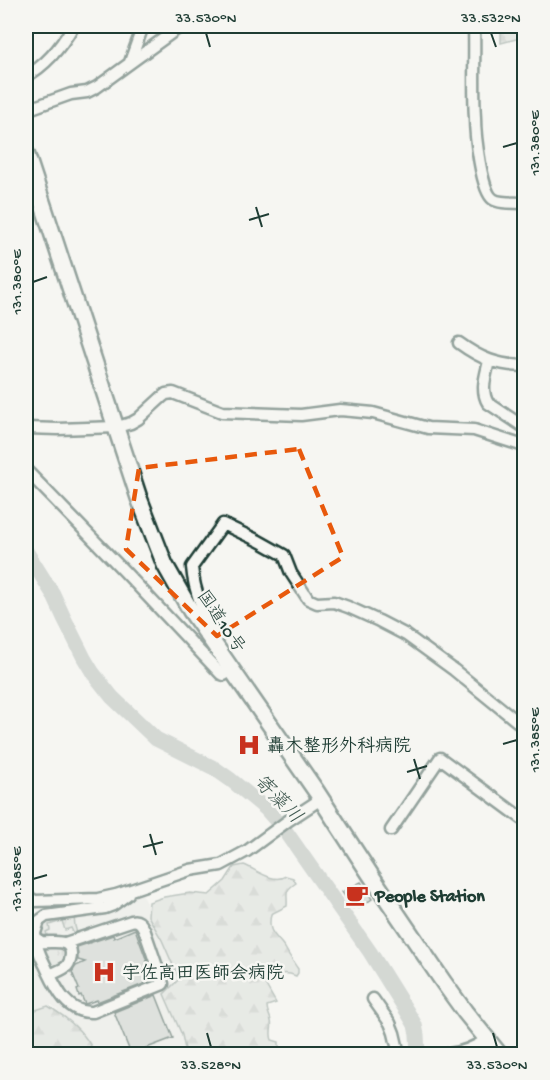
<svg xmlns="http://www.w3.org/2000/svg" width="550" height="1080" font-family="'Gochi Hand','Klee One',sans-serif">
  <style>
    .built { fill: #e6e8e4 }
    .grass { fill: url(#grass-tufts); stroke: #7a8c85; stroke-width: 1.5 }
    .forest { fill: url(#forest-firs); stroke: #7a8c85; stroke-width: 1.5 }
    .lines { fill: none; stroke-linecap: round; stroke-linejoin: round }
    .river { stroke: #aab3ae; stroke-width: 15 }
    .building { fill: #c1c8c3; stroke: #1f3d34; stroke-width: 1.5 }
    .minor-casing { stroke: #1f3d34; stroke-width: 15 }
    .highway-casing { stroke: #1f3d34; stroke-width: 20 }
    .minor { stroke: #f6f6f2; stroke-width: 10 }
    .highway { stroke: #f6f6f2; stroke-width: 15 }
    .marked { fill: none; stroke: #e8590c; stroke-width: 4.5; stroke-dasharray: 12 8; stroke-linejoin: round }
    .ticks { fill: none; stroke: #1f3d34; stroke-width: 2 }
    .labels { text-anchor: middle; stroke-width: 5; stroke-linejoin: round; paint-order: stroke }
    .street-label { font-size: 18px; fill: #1f3d34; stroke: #f6f6f2 }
    .poi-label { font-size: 18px; font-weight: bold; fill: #1f3d34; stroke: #f6f6f2; text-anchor: start }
    .water-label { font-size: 20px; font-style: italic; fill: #425a52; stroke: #f6f6f2 }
    .neatline { fill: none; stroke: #1f3d34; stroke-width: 2 }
    .ticks-label { font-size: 15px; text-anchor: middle; fill: #1f3d34 }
  </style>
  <defs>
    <pattern id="grass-tufts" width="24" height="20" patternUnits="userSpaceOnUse" patternTransform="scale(1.5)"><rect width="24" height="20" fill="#d6dbd6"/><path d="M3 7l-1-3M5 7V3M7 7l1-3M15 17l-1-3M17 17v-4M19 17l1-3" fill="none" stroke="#b7bdb8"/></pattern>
    <pattern id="forest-firs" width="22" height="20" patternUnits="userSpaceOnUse" patternTransform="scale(1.5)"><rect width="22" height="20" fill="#d6dbd6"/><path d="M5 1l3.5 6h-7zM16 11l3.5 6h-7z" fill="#b7bdb8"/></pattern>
  </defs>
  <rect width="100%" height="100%" fill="#f6f6f2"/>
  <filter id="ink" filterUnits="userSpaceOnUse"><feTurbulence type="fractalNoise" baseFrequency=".0167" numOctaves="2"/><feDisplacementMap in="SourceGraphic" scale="12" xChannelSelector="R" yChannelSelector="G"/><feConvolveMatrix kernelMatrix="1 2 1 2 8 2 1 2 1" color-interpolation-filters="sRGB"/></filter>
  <g filter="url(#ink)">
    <path class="built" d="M 140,889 L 161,933 L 178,978 L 164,993 L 183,1035 L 188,1054 L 94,1054 L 80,1031 L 52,1005 L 26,1013 L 26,941 L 28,943 L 30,939 L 28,932 L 29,926 L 35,917 L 43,913 L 94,905 Z"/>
    <path class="grass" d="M 74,917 L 75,926 L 77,933 L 74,934 L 71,928 L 65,930 L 62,921 L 49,925 L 50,930 L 46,932 L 48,938 L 45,938 L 40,934 L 39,928 L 47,921 Z
      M 50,946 L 57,946 L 67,950 L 64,964 L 55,968 L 52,968 L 44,951 L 46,948 Z"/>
    <path class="forest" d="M 501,26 L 524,26 L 524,37 L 501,43 Z
      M 244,865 C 257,870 273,884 286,876 L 293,878 L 296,883 C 283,892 288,893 287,906 L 271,914 C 267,933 275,934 285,948 C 289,955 293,962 298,969 L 298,973 L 296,976 C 284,971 275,974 264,982 L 276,1003 L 267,1006 C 267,1013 270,1015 271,1021 C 273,1028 269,1033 272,1040 L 279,1042 L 279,1054 L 186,1054 L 182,1035 L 164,994 L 179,979 L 162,940 L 148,916 L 149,902 L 164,897 L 190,893 L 209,895 L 225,881 L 234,867 Z
      M 48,1006 C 68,1018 86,1033 95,1054 L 26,1054 L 26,1013 Z"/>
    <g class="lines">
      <path class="river" d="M 26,551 L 53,594 L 64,618 L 84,658 L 93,673 L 112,697 L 156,739 L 214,768 L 231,780 L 266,809 L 287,833 L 370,952 L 408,1013 L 415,1025 L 417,1035 L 418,1054"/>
    </g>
    <path class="building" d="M 361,882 L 372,899 L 359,908 L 357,905 L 353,908 L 342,892 Z
      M 135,929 L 154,980 L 97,1002 L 97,1000 L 85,1004 L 81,995 L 79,996 L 77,990 L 79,989 L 72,972 L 76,966 L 85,962 L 78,960 L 77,947 L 113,935 L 114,938 Z
      M 156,995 L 173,1038 L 131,1054 L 114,1012 Z"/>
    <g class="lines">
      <g class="minor-casing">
        <path id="minor" d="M 474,26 C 475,56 473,88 475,118 C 475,133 481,191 493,199 C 500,204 515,202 524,203
          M 130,62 L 143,26
          M 26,76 C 47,65 61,47 73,26
          M 26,110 L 71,94 L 87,92 L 97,87 L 181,26
          M 459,343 C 481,359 497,365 524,366
          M 489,361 C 486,375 480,390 488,403 L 524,427
          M 26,428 L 58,429 L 117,427 L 131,423 L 138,419 L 162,397 L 166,394 L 173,393 L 222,412 L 301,415 L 340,410 L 352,411 L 373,413 L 428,428 L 474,430 L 524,446
          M 26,470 L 124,571 L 221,674 L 224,675 L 232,670 L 230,666
          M 217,638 C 205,616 194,593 192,567 L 223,524 L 259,541 L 284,555 L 291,573 L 308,599 L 317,603 L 334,602 L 348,607 L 379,621 L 406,635 L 454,670 L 524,727
          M 391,830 L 440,758 L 524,820
          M 26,894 L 28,897 L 35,901 L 98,899 L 116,895 L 190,870 L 221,865 L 247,851 L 289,820 L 321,799
          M 36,938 C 36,948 41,957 45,965 C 55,986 66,1014 93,1012 L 163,984 L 144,929 C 141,923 138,919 131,921 L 65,943
          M 26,955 L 33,948 L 36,942
          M 50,975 C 55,972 63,970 67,966 C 72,960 73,948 66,944 C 59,940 49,943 41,942 L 36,938 L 35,933 L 39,921 L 46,916 L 105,908 L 113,905 L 128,894
          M 373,999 L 390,1023 L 394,1033 L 399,1054
          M 448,1054 C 463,1053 474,1048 487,1039 L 488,1045"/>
      </g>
      <g class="highway-casing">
        <path id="highway" d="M 26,153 L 139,498 L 165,565 L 191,611 L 316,791 L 370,874 L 444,983 L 465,1012 L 499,1054"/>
      </g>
      <use href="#minor" class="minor"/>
      <use href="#highway" class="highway"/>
    </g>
  </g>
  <path d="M0 0H550V1080H0ZM 299,449 L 343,557 L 217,636 L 126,549 L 139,468 Z" fill="#f6f6f2" fill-opacity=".55" fill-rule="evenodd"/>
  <path class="marked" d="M 299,449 L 343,557 L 217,636 L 126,549 L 139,468 Z"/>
  <path class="ticks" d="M 206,33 L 210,47M 491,33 L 496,47M 503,147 L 517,143M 256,207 L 262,227M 249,220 L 269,214M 33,282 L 47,277M 503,744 L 517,740M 414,759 L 420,779M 407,772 L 427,766M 150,834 L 156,855M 143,847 L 163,842M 33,879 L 47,875M 207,1033 L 211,1047M 493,1033 L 497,1047"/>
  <defs>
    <g id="hospital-bare" transform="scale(1.8)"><path d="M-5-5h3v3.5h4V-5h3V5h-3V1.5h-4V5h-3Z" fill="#c8321e" stroke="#f6f6f2" stroke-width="2.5" paint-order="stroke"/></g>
    <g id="cafe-bare" transform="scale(1.8)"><path d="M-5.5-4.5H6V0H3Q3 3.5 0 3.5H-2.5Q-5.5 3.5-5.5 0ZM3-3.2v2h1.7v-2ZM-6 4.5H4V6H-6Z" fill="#c8321e" stroke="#f6f6f2" stroke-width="2.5" paint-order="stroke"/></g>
  </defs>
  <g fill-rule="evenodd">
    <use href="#hospital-bare" x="249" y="745"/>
    <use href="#cafe-bare" x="357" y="895"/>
    <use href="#hospital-bare" x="104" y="972"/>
  </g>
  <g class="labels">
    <g class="street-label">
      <text transform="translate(222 621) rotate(56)" y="6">国道10号</text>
    </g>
    <g class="poi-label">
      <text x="267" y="751">轟木整形外科病院</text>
      <text x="375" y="901">People Station</text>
      <text x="122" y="978">宇佐高田医師会病院</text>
    </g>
    <g class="water-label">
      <text transform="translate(279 798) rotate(45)" y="7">寄藻川</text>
    </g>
  </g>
  <rect width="550" height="1080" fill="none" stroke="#f6f6f2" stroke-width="66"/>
  <rect x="33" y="33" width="484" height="1014" class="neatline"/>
  <g class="ticks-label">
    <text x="206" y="22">33.530°N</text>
    <text x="491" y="22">33.532°N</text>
    <text transform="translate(534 143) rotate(-90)" y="5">131.380°E</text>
    <text transform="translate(16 282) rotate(-90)" y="5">131.380°E</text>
    <text transform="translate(534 740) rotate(-90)" y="5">131.385°E</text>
    <text transform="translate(16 879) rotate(-90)" y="5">131.385°E</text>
    <text x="211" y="1069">33.528°N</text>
    <text x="497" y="1069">33.530°N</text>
  </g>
</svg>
